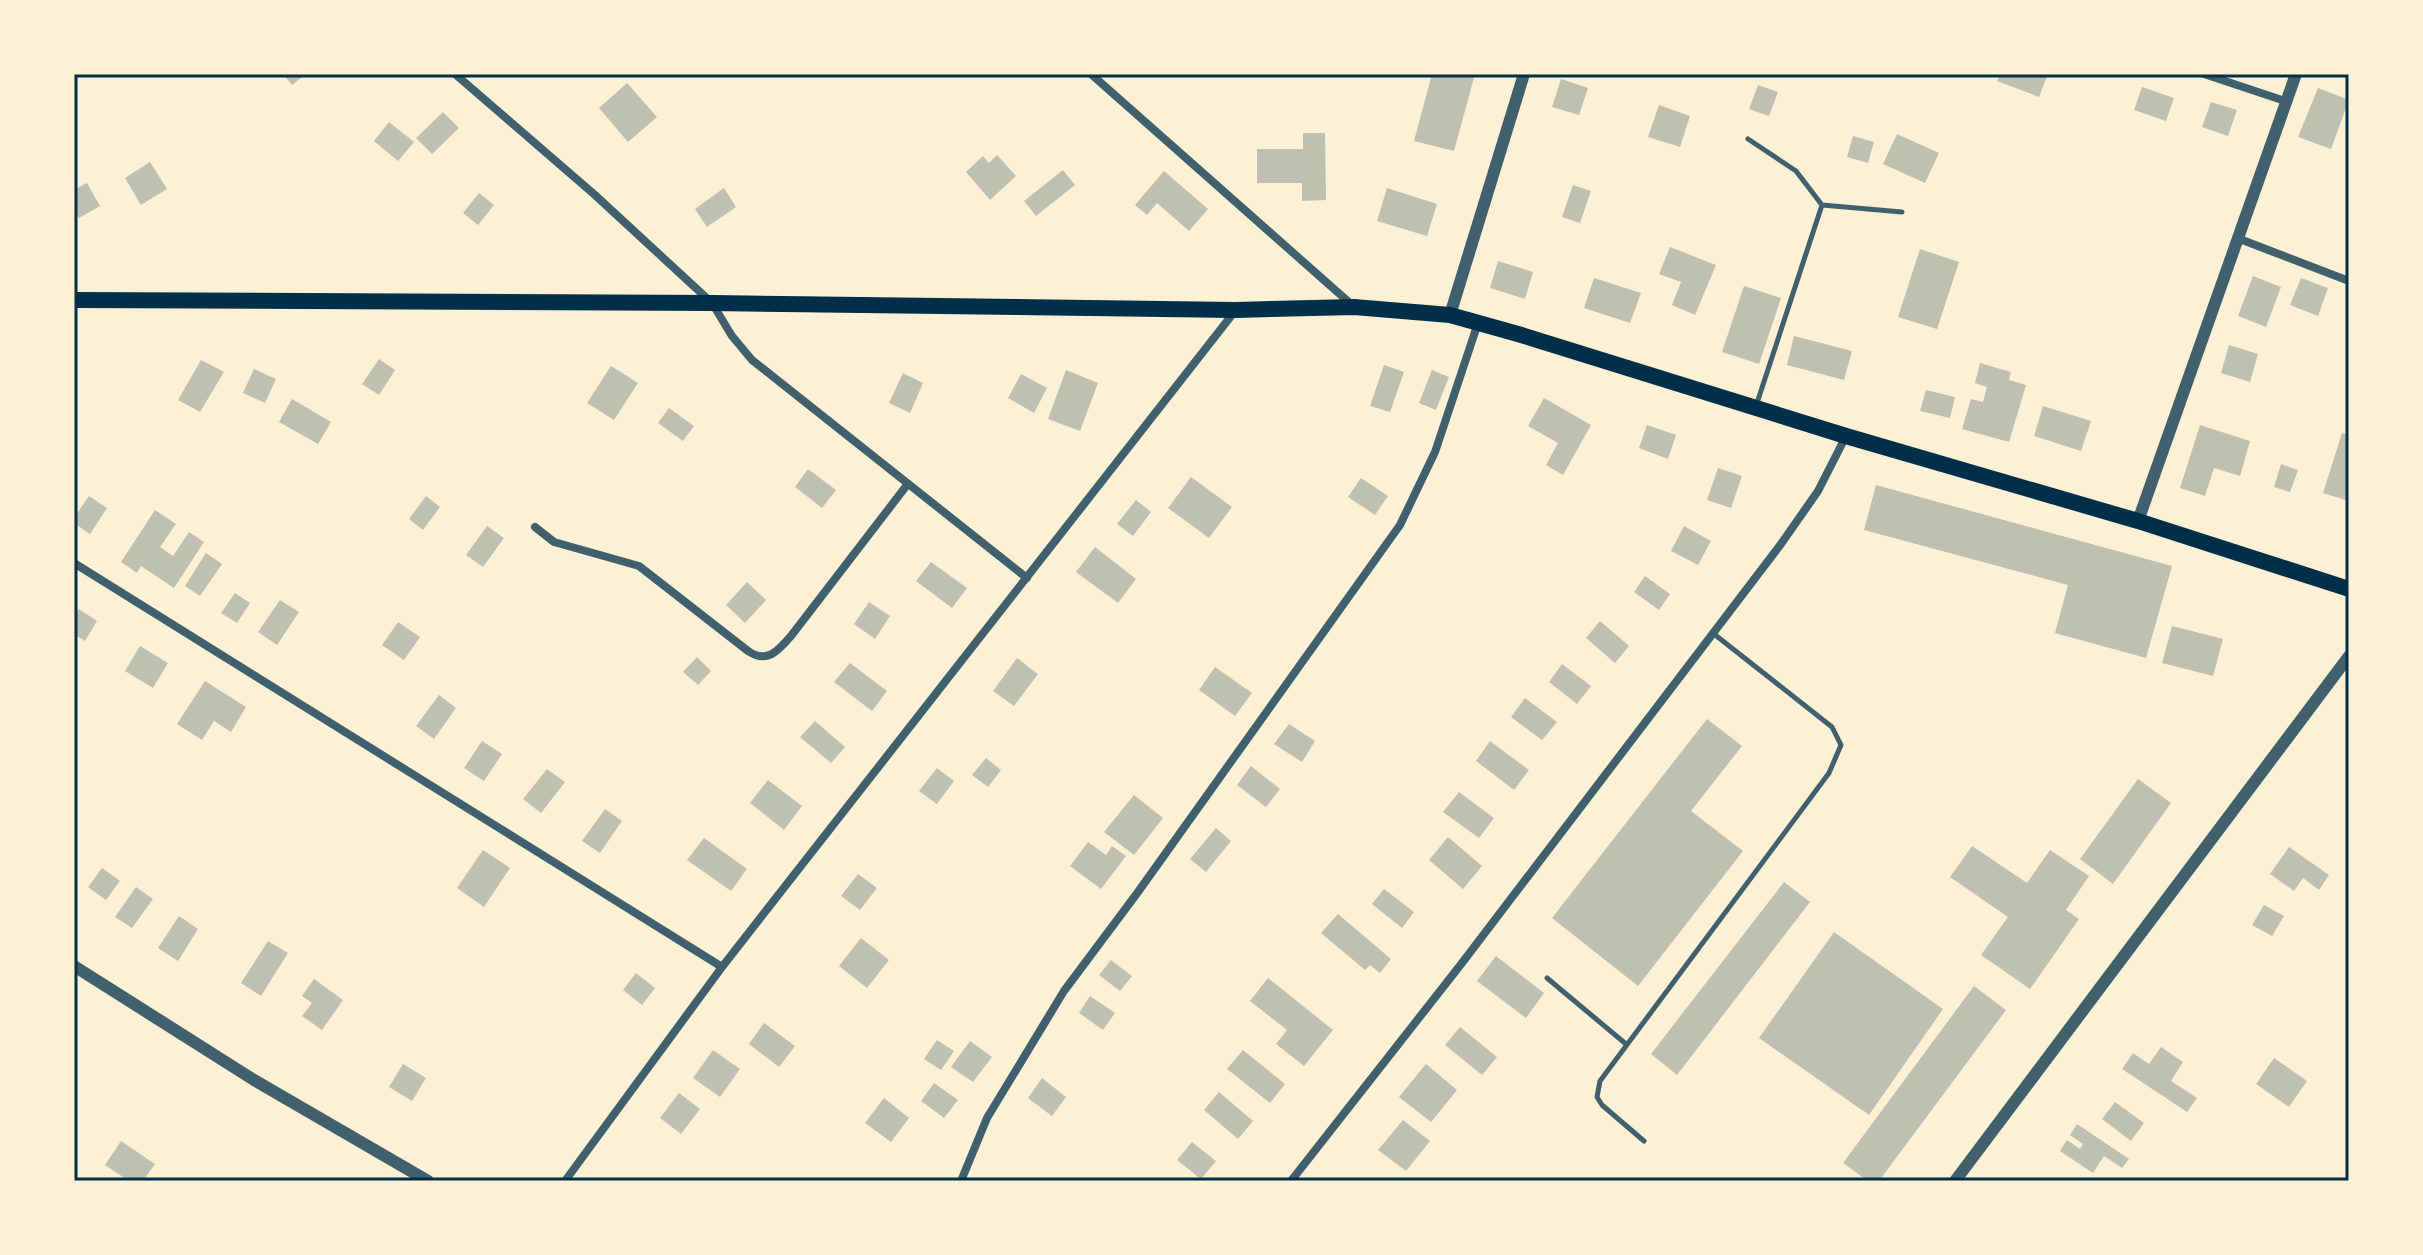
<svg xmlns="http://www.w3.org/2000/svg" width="2423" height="1255" font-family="Helvetica,sans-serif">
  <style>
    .building { fill: #bec0b2 }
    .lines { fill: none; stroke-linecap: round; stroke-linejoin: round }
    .service { stroke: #3f606c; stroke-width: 5 }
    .minor { stroke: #3f606c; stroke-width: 8 }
    .tertiary { stroke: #3f606c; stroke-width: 12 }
    .primary { stroke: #003049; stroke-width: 16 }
    .neatline { fill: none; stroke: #003049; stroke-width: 3 }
  </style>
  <rect width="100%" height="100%" fill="#fdf0d5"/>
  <path class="building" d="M 283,74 L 306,74 L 292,85 Z
    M 1432,74 L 1475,74 L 1454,151 L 1414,141 Z
    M 2000,74 L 2048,74 L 2039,97 L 1997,81 Z
    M 1561,79 L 1588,88 L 1579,115 L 1552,107 Z
    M 627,83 L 657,117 L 628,142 L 599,108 Z
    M 1758,85 L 1778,92 L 1769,116 L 1749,109 Z
    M 2142,87 L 2174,98 L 2166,121 L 2134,110 Z
    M 2318,88 L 2349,100 L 2331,149 L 2298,137 Z
    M 2211,102 L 2237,110 L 2228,136 L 2202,127 Z
    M 1659,105 L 1690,116 L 1680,147 L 1648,137 Z
    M 443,112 L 459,128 L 432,154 L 416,138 Z
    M 389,122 L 414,142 L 398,161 L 374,141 Z
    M 1303,133 L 1325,133 L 1326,200 L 1302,201 L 1302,183 L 1257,183 L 1257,149 L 1303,149 Z
    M 1897,134 L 1939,153 L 1925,183 L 1883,164 Z
    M 1853,136 L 1874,142 L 1868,163 L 1847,157 Z
    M 997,155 L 1016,176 L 990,200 L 966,172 L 983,156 L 989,163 Z
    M 150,162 L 167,189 L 141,205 L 125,178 Z
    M 1063,170 L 1075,185 L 1036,216 L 1024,201 Z
    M 1164,171 L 1208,209 L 1189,231 L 1157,203 L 1147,215 L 1135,205 Z
    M 87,183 L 100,206 L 79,218 L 74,208 L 74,190 Z
    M 1573,185 L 1591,191 L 1580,223 L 1562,217 Z
    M 724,188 L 736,207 L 707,227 L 695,209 Z
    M 1387,188 L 1437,204 L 1427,236 L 1377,221 Z
    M 479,193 L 494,205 L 478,225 L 463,213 Z
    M 1670,247 L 1716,265 L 1695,315 L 1672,305 L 1681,282 L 1659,274 Z
    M 1920,249 L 1959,262 L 1937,329 L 1898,317 Z
    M 1498,261 L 1533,272 L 1525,299 L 1490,288 Z
    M 2253,276 L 2281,287 L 2266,327 L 2238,316 Z
    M 1594,278 L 1641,293 L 1630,323 L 1584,308 Z
    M 2301,278 L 2328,288 L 2318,316 L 2290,305 Z
    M 1744,286 L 1781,298 L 1759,364 L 1722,352 Z
    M 1794,336 L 1852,351 L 1844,380 L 1787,365 Z
    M 2229,345 L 2258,354 L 2250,382 L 2221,373 Z
    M 379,359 L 395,370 L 379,395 L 362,384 Z
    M 201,360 L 224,372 L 200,412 L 178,400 Z
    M 1980,363 L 2011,372 L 2009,380 L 2026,385 L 2009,442 L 1962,429 L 1971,399 L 1983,402 L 1987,387 L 1975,383 Z
    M 1384,365 L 1404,372 L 1390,412 L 1370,406 Z
    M 611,366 L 638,383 L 614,420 L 587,403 Z
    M 254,369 L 276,379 L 265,403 L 243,393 Z
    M 1066,370 L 1098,383 L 1080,431 L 1048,419 Z
    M 1432,370 L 1449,377 L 1436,410 L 1419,403 Z
    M 903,373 L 923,383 L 910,413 L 889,403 Z
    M 1021,374 L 1047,388 L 1034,413 L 1008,398 Z
    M 1926,390 L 1955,397 L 1950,418 L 1920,411 Z
    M 1544,398 L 1591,425 L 1563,475 L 1546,465 L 1558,443 L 1528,426 Z
    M 292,399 L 331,422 L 318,444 L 279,422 Z
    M 2043,406 L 2091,421 L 2081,451 L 2034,436 Z
    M 669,408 L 694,426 L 683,441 L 658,423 Z
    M 1647,425 L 1676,435 L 1668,459 L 1639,448 Z
    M 2200,425 L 2250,441 L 2240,476 L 2214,468 L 2205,496 L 2180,488 Z
    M 2342,433 L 2349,435 L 2349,501 L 2323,493 Z
    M 2281,464 L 2298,470 L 2290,492 L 2274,487 Z
    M 1718,468 L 1742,476 L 1731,508 L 1707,500 Z
    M 808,469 L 836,490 L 822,508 L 795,487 Z
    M 1191,477 L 1232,507 L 1209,538 L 1168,508 Z
    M 1361,478 L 1388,496 L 1375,515 L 1348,497 Z
    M 1876,485 L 2172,566 L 2146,658 L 2055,633 L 2068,585 L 1864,530 Z
    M 89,496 L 107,508 L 90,534 L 74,523 L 74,518 Z
    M 426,496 L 440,507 L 423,530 L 409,519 Z
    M 1136,500 L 1151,512 L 1133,536 L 1117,524 Z
    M 155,510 L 176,524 L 160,547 L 173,556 L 189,532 L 204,542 L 174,588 L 141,566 L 137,573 L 121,562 Z
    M 487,526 L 504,538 L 483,567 L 466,555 Z
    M 1684,526 L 1711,541 L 1698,565 L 1671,551 Z
    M 1095,547 L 1136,579 L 1118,603 L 1076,572 Z
    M 206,553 L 222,564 L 200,596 L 185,586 Z
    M 931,562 L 967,588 L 952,608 L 916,581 Z
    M 1645,576 L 1670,594 L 1659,610 L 1634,592 Z
    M 747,582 L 766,600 L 745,623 L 726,605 Z
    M 235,593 L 250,603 L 237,623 L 221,613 Z
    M 280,600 L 299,612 L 277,645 L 258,632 Z
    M 869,602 L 890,616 L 875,639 L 854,624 Z
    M 79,609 L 97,621 L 85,641 L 74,634 L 74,617 Z
    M 1600,621 L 1629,646 L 1615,663 L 1586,638 Z
    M 398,622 L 420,637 L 404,660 L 382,645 Z
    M 2172,626 L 2223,639 L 2213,676 L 2162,663 Z
    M 140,646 L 168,663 L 153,688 L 125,671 Z
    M 697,657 L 711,671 L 698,685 L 683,672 Z
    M 1017,658 L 1038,674 L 1014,706 L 993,691 Z
    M 850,663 L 887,691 L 872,711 L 834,682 Z
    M 1562,664 L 1591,686 L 1577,704 L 1549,682 Z
    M 1215,667 L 1252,693 L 1235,716 L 1199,690 Z
    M 205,681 L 246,707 L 231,732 L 214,721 L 202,740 L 177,724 Z
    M 439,695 L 456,708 L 434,739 L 416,726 Z
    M 1525,698 L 1557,722 L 1542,740 L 1511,717 Z
    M 1707,719 L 1742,746 L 1691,811 L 1743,851 L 1638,986 L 1552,918 Z
    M 815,721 L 845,747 L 831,763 L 800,737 Z
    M 1289,724 L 1315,741 L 1302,762 L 1274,744 Z
    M 482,741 L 502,754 L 484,781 L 464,768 Z
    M 1490,741 L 1529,770 L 1514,790 L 1476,761 Z
    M 986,758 L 1001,770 L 988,787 L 972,775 Z
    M 1251,766 L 1280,789 L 1266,807 L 1237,785 Z
    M 937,768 L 954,781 L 937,804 L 919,791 Z
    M 547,769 L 565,782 L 541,813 L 523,799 Z
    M 2138,779 L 2171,803 L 2113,884 L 2080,859 Z
    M 768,780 L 802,806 L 784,830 L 750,803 Z
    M 1459,792 L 1494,818 L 1479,838 L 1443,812 Z
    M 1134,795 L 1163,818 L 1134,855 L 1104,832 Z
    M 605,809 L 622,821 L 600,853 L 582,841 Z
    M 1216,828 L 1231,841 L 1206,872 L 1190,859 Z
    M 1448,837 L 1482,866 L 1463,889 L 1429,860 Z
    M 704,838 L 747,869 L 731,891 L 687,860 Z
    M 1088,842 L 1106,855 L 1112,846 L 1126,856 L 1101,889 L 1070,866 Z
    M 1972,846 L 2027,883 L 2050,850 L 2089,876 L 2066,910 L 2079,919 L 2030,989 L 1981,955 L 2008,917 L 1950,877 Z
    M 2289,847 L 2329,875 L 2319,890 L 2303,878 L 2294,891 L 2270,874 Z
    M 483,850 L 510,868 L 484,907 L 457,888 Z
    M 102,868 L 120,881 L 106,900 L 88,887 Z
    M 858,874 L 877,888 L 860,910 L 841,896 Z
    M 1784,882 L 1810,902 L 1677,1075 L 1651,1054 Z
    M 136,887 L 153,899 L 132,928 L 115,917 Z
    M 1384,889 L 1414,912 L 1402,928 L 1372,904 Z
    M 2264,905 L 2284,916 L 2272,936 L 2252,925 Z
    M 1338,914 L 1391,959 L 1380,973 L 1370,965 L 1365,970 L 1321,933 Z
    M 179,916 L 198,929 L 178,961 L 158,948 Z
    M 1834,932 L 1943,1009 L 1869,1115 L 1759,1038 Z
    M 861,938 L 889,960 L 867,988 L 839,966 Z
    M 268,941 L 288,953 L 261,996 L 241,983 Z
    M 1496,956 L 1544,993 L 1526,1018 L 1477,981 Z
    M 1111,960 L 1132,976 L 1120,991 L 1099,975 Z
    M 636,973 L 655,988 L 642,1005 L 623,990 Z
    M 1268,978 L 1333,1030 L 1304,1066 L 1276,1044 L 1287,1030 L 1250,1001 Z
    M 314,979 L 343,1000 L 322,1030 L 302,1016 L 312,1003 L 302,996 Z
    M 1974,986 L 2006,1010 L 1879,1181 L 1868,1181 L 1843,1163 Z
    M 1090,996 L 1115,1013 L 1103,1030 L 1079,1013 Z
    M 764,1023 L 795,1046 L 779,1067 L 749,1044 Z
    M 1460,1027 L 1497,1057 L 1482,1075 L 1445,1045 Z
    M 937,1040 L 954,1051 L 941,1070 L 924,1059 Z
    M 970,1041 L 992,1057 L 973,1082 L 951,1067 Z
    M 2161,1047 L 2183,1062 L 2171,1081 L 2197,1098 L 2187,1112 L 2122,1069 L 2133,1053 L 2149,1064 Z
    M 713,1050 L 740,1069 L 720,1097 L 693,1078 Z
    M 1243,1050 L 1285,1084 L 1270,1103 L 1227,1069 Z
    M 2274,1058 L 2307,1081 L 2289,1107 L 2256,1084 Z
    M 403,1064 L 426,1078 L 412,1101 L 389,1087 Z
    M 1426,1064 L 1457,1090 L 1431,1122 L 1399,1097 Z
    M 1042,1078 L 1066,1097 L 1052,1116 L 1028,1098 Z
    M 934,1083 L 958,1100 L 944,1118 L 921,1101 Z
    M 1219,1092 L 1253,1121 L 1238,1139 L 1204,1110 Z
    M 679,1093 L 700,1109 L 681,1134 L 660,1118 Z
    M 884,1098 L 909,1118 L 891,1142 L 865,1123 Z
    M 2115,1102 L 2144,1123 L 2131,1141 L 2102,1119 Z
    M 1403,1120 L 1430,1141 L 1406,1171 L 1378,1150 Z
    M 2077,1124 L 2129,1159 L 2122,1168 L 2104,1156 L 2093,1173 L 2060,1151 L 2067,1140 L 2080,1149 L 2083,1144 L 2070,1135 Z
    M 121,1141 L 155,1164 L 143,1181 L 129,1181 L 105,1165 Z
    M 1192,1142 L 1216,1161 L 1201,1179 L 1177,1160 Z"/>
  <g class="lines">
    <path class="service" d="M 1748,139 L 1796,171 L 1822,205 L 1902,212
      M 1756,406 L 1822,205
      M 1547,978 L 1626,1044
      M 1644,1141 L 1602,1105 L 1597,1097 L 1600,1081 L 1829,773 L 1841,745 L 1832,727 L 1714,634"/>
    <path class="minor" d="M 455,74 L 595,195 L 712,303 L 732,336 L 752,360 L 1027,578
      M 1091,74 L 1351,304
      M 2204,74 L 2285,101
      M 2237,238 L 2349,281
      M 535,527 L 554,542 L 639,566 L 748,651 C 767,664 778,651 791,636 L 907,485
      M 74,563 L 722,967
      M 565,1181 L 722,967 L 1235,311
      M 961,1181 L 987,1118 L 1064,991 L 1138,892 L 1400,525 L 1435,452 L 1478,323
      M 1291,1181 L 1462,963 L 1781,544 L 1818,491 L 1846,436"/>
    <path class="tertiary" d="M 1450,315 L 1524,74
      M 2138,521 L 2296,74
      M 74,966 L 254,1080 L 428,1181
      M 1955,1181 L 2349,656"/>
    <path class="primary" d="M 74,300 L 712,303 L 1235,310 L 1354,307 L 1450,315 L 1518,334 L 1846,436 L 2138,521 L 2349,589"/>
  </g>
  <rect width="2423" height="1255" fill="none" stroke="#fdf0d5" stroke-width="152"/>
  <rect x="76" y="76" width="2271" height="1103" class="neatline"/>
</svg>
